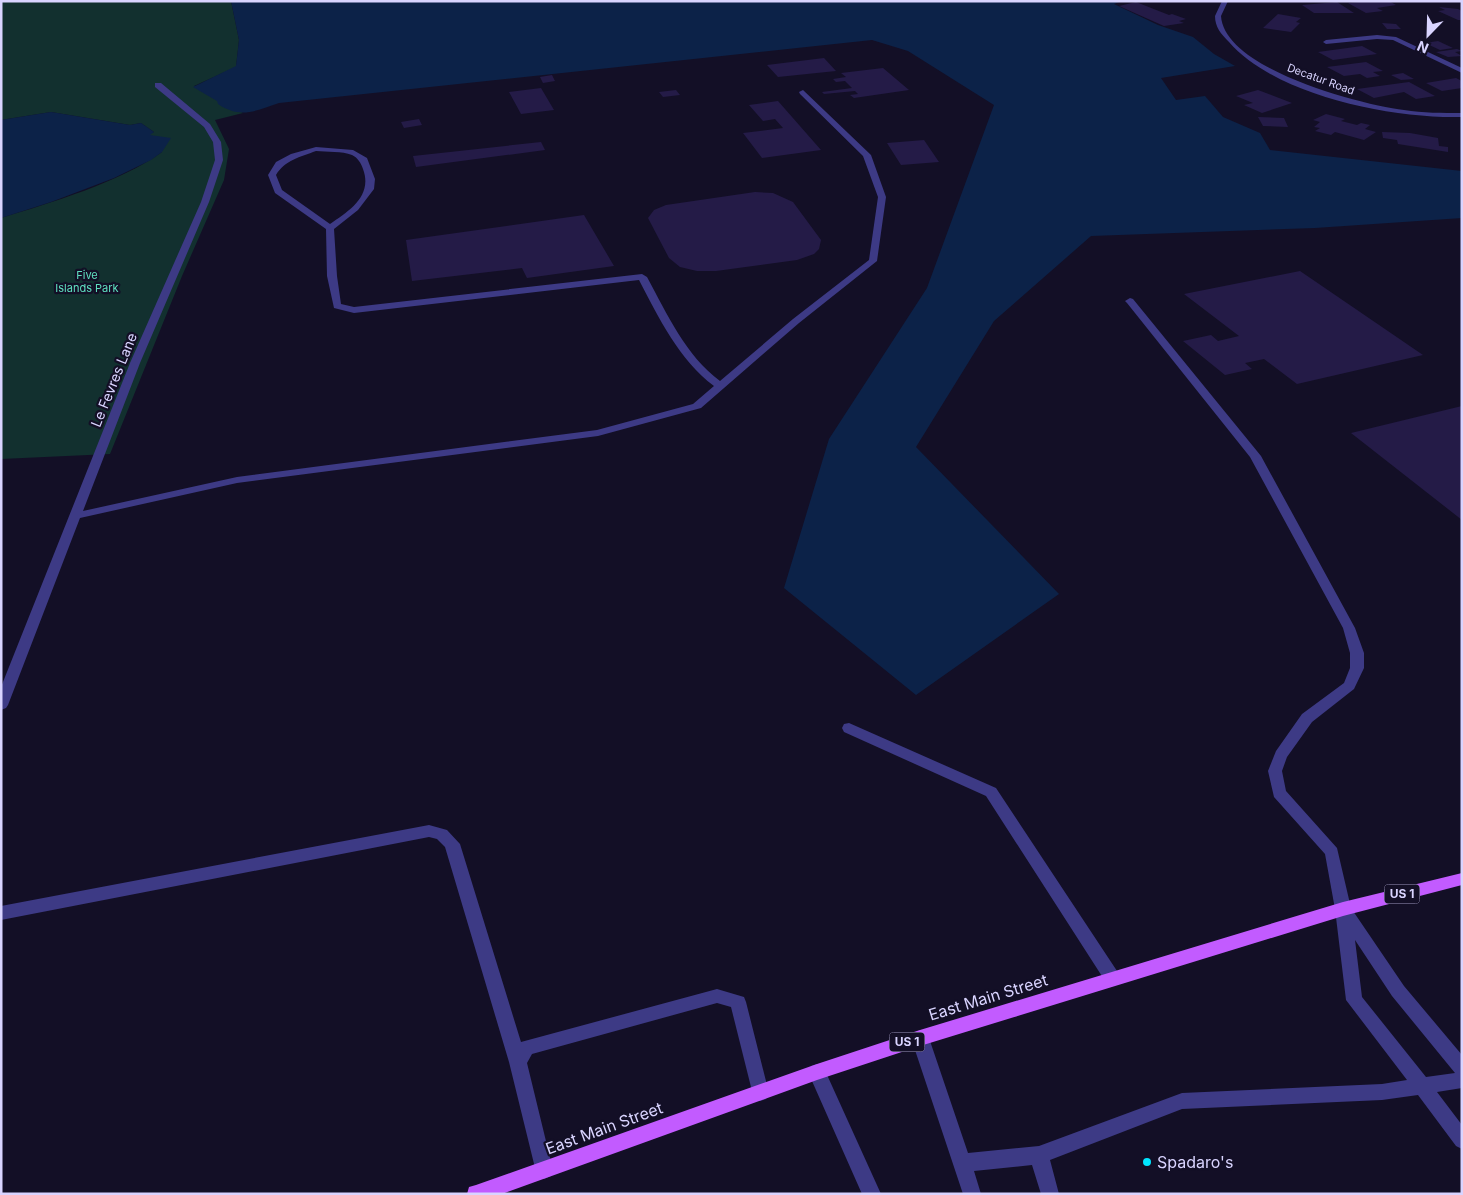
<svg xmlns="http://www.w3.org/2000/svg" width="1463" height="1195" font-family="Inter,sans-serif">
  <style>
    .green { fill: #12302f }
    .water { fill: #0c2248 }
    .building { fill: #241b47 }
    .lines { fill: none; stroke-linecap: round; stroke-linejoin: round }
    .minor { fill: #3d3a85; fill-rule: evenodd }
    .major { fill: #c25bff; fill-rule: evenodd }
    .poi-dot { fill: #00e5ff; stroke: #130f26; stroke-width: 2 }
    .labels { text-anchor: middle; stroke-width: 4.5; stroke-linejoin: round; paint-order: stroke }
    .far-street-label { font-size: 11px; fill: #d9d4ff; stroke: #130f26 }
    .far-park-label { font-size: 11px; fill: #5fe0c0; stroke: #130f26 }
    .shield { fill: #130f26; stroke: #9e99be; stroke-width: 1 }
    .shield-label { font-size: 12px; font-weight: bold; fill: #d9d4ff }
    .street-label { font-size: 14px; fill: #d9d4ff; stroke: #130f26 }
    .near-street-label { font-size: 16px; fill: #d9d4ff; stroke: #130f26 }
    .near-poi-label { font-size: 16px; fill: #d9d4ff; stroke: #130f26; text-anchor: start }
  </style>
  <rect width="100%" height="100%" fill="#130f26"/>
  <path class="green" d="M 1,1 L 231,1 L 239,40 L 236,67 L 194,86 L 243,113 L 215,120 L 229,149 L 224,180 L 182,276 L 110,454 L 1,459 L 1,218 C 50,203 121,182 162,152 L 149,134 L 154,132 L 141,123 L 130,125 L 51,112 L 1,120 Z"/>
  <path class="water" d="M 231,1 L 1122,1 L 1114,4 L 1158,25 L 1193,37 L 1214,54 L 1235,66 L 1161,78 L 1176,100 L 1205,96 L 1223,117 L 1260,133 L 1270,150 L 1462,171 L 1462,218 L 1315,228 L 1091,236 L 994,321 L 916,447 L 1059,594 L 916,695 L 784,588 L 829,439 L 927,288 L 994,105 L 908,51 L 872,40 L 279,103 C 256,111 240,119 218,104 L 217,101 L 193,87 L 236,66 L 239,40 Z
    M 51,112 L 130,125 L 141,123 L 154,132 L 150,135 L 171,138 L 162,152 L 151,160 L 114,178 L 51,202 L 1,218 L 1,120 Z"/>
  <path class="building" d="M 1368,1 L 1389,1 L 1396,5 L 1377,8 L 1383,11 L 1366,13 L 1348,3 Z
    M 1136,2 L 1169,15 L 1172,14 L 1186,19 L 1179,21 L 1184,23 L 1164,26 L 1119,6 Z
    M 1337,2 L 1354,13 L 1314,13 L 1302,5 Z
    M 1439,7 L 1458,9 L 1462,11 L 1462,20 L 1458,20 L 1438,11 L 1445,10 Z
    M 1278,14 L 1301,18 L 1296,22 L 1300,23 L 1291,32 L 1263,28 Z
    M 1382,23 L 1396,24 L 1401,29 L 1387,29 Z
    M 1438,41 L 1453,48 L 1440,50 L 1425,43 Z
    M 1362,46 L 1377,54 L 1333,60 L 1318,52 Z
    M 1457,49 L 1462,51 L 1455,52 L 1462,56 L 1448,57 L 1436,52 Z
    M 824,58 L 836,71 L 778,77 L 767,65 Z
    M 1366,62 L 1383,71 L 1373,72 L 1380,76 L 1367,78 L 1360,74 L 1344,76 L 1327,67 Z
    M 883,68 L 909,90 L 854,98 L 850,95 L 858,94 L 855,91 L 824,94 L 822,92 L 852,88 L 845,81 L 836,82 L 833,79 L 846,77 L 841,73 Z
    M 1403,73 L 1414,79 L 1401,80 L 1391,75 Z
    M 552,75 L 555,81 L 543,83 L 540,77 Z
    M 1456,78 L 1462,81 L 1462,88 L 1442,91 L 1426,83 Z
    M 1409,82 L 1435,96 L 1416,99 L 1404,92 L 1374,98 L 1357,89 Z
    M 541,88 L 554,110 L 521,114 L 509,92 Z
    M 676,90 L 680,95 L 663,97 L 659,92 Z
    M 1258,90 L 1292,103 L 1262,113 L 1244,105 L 1253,103 L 1236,96 Z
    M 778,101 L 821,150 L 762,158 L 743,133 L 783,128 L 775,119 L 763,121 L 749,105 Z
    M 1326,114 L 1345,119 L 1341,121 L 1357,125 L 1361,123 L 1370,125 L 1365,129 L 1376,132 L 1364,140 L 1335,132 L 1331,135 L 1315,131 L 1320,128 L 1314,127 L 1320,122 L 1313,120 Z
    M 1258,117 L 1284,118 L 1288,127 L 1263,126 Z
    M 419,119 L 422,125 L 404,128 L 401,122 Z
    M 1382,132 L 1410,133 L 1438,138 L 1439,146 L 1448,147 L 1448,152 L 1398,144 L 1397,140 L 1383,138 Z
    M 924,140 L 939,162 L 901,165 L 887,143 Z
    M 541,142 L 545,150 L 416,167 L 413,156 Z
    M 755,192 L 773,193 L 793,202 L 821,240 L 819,249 L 814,254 L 797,260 L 716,271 L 697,271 L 680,267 L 669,258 L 648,218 L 654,210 L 666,205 Z
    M 584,215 L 614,266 L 527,278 L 522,268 L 412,281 L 406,240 Z
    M 1300,271 L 1423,355 L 1297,384 L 1264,359 L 1245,363 L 1252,369 L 1225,375 L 1183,341 L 1211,335 L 1218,341 L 1239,336 L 1184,294 Z
    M 1462,406 L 1462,520 L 1351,433 Z"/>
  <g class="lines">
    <path class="minor" d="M 1222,1 L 1228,1 L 1221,16 C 1224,69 1361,105 1404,110 C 1423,113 1442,113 1462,113 L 1462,117 C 1393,119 1276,96 1229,42 C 1221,34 1215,27 1215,16 Z
      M 1377,35 L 1396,37 L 1462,68 L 1462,73 L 1393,40 L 1377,39 L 1326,44 L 1323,42 L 1326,40 Z
      M 155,83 L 161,83 L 210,124 L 221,142 L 223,160 L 209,202 L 140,363 L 83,511 L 237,477 L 597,430 L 693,404 L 714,386 C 679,360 659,318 639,280 L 354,313 L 334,308 L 327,276 L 326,229 L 275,193 L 268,175 L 276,162 L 291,154 L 316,147 L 353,150 L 367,158 L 375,179 L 374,189 L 358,210 L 334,229 L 337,276 L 341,304 L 354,307 L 642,274 L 647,277 C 667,314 686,356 720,381 L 793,319 L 869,260 L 878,197 L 863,156 L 800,94 L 799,92 L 803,90 L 871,155 L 886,197 L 877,261 L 799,323 L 701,408 L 598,436 L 237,483 L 80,518 L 8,705 L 6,708 L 1,710 L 1,687 L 130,363 L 201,202 L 215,160 L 213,142 L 204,127 L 155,87 ZM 316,151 C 327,152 342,151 352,155 C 358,158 361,163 363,169 C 373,196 349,211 330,224 L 282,190 L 276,175 C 285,160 300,157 316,151 Z
      M 1130,298 L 1133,299 L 1261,456 L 1355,628 L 1364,653 L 1364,668 L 1354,689 L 1312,722 L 1287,757 L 1282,771 L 1286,791 L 1337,848 L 1351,908 L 1404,986 L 1462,1055 L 1462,1088 L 1437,1092 L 1462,1125 L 1462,1149 L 1456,1146 L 1418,1095 L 1382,1100 L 1182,1109 L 1050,1160 L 1059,1194 L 1041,1194 L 1032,1165 L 974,1171 L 981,1194 L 963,1194 L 911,1038 L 914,1033 L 920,1030 L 926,1033 L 929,1038 L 968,1153 L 1039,1146 L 1182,1093 L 1382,1084 L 1407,1080 L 1346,1000 L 1335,909 L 1325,854 L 1274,797 L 1268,771 L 1276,751 L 1302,714 L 1344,683 L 1350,668 L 1350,653 L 1343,628 L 1250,457 L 1127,303 L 1125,301 ZM 1355,940 L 1392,996 L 1455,1073 L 1426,1077 L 1362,997 Z
      M 849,723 L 996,788 L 1119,974 L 1121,979 L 1119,984 L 1113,986 L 1107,984 L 986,796 L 844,732 L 842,728 L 844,724 Z
      M 429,825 L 447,830 L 460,844 L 521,1042 L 717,989 L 744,997 L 746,1002 L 769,1093 L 766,1099 L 760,1101 L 754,1099 L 731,1007 L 717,1003 L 532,1054 L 527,1063 L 553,1170 L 551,1176 L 544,1179 L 537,1176 L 509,1062 L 445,847 L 437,839 L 429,837 L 1,920 L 1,906 Z
      M 817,1064 L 823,1066 L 881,1194 L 862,1194 L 808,1072 L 811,1066 Z"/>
    <path class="major" d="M 1462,873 L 1462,885 L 1343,916 L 920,1046 L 817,1080 L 502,1194 L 467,1194 L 469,1187 L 476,1185 L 817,1064 L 920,1030 L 1343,902 Z"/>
  </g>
  <circle class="poi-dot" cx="1147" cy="1162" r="5"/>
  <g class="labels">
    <g class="far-street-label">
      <text transform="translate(1321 79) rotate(20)" y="4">Decatur Road</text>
    </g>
    <g class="far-park-label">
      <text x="87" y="279">Five<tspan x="87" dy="13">Islands Park</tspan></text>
    </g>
    <g class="shield">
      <rect x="1384.5" y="884.5" width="35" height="19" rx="4"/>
      <rect x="889.5" y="1032.5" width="35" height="19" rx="4"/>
    </g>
    <g class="shield-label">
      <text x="1402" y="898">US 1</text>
      <text x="907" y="1046">US 1</text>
    </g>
    <g class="street-label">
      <text transform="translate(114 380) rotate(-68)" y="5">Le Fevres Lane</text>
    </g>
    <g class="near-street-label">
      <text transform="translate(988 997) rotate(-17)" y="6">East Main Street</text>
      <text transform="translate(604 1128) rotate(-20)" y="6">East Main Street</text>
    </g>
    <g class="near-poi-label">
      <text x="1157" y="1168">Spadaro's</text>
    </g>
  </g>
  <rect width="1463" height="1195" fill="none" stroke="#d9d4ff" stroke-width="5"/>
  <g transform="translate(1428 35) rotate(203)" stroke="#130f26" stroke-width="4" paint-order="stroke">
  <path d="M0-4L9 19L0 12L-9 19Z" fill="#d9d4ff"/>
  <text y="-8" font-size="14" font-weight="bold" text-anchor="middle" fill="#d9d4ff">N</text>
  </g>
</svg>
